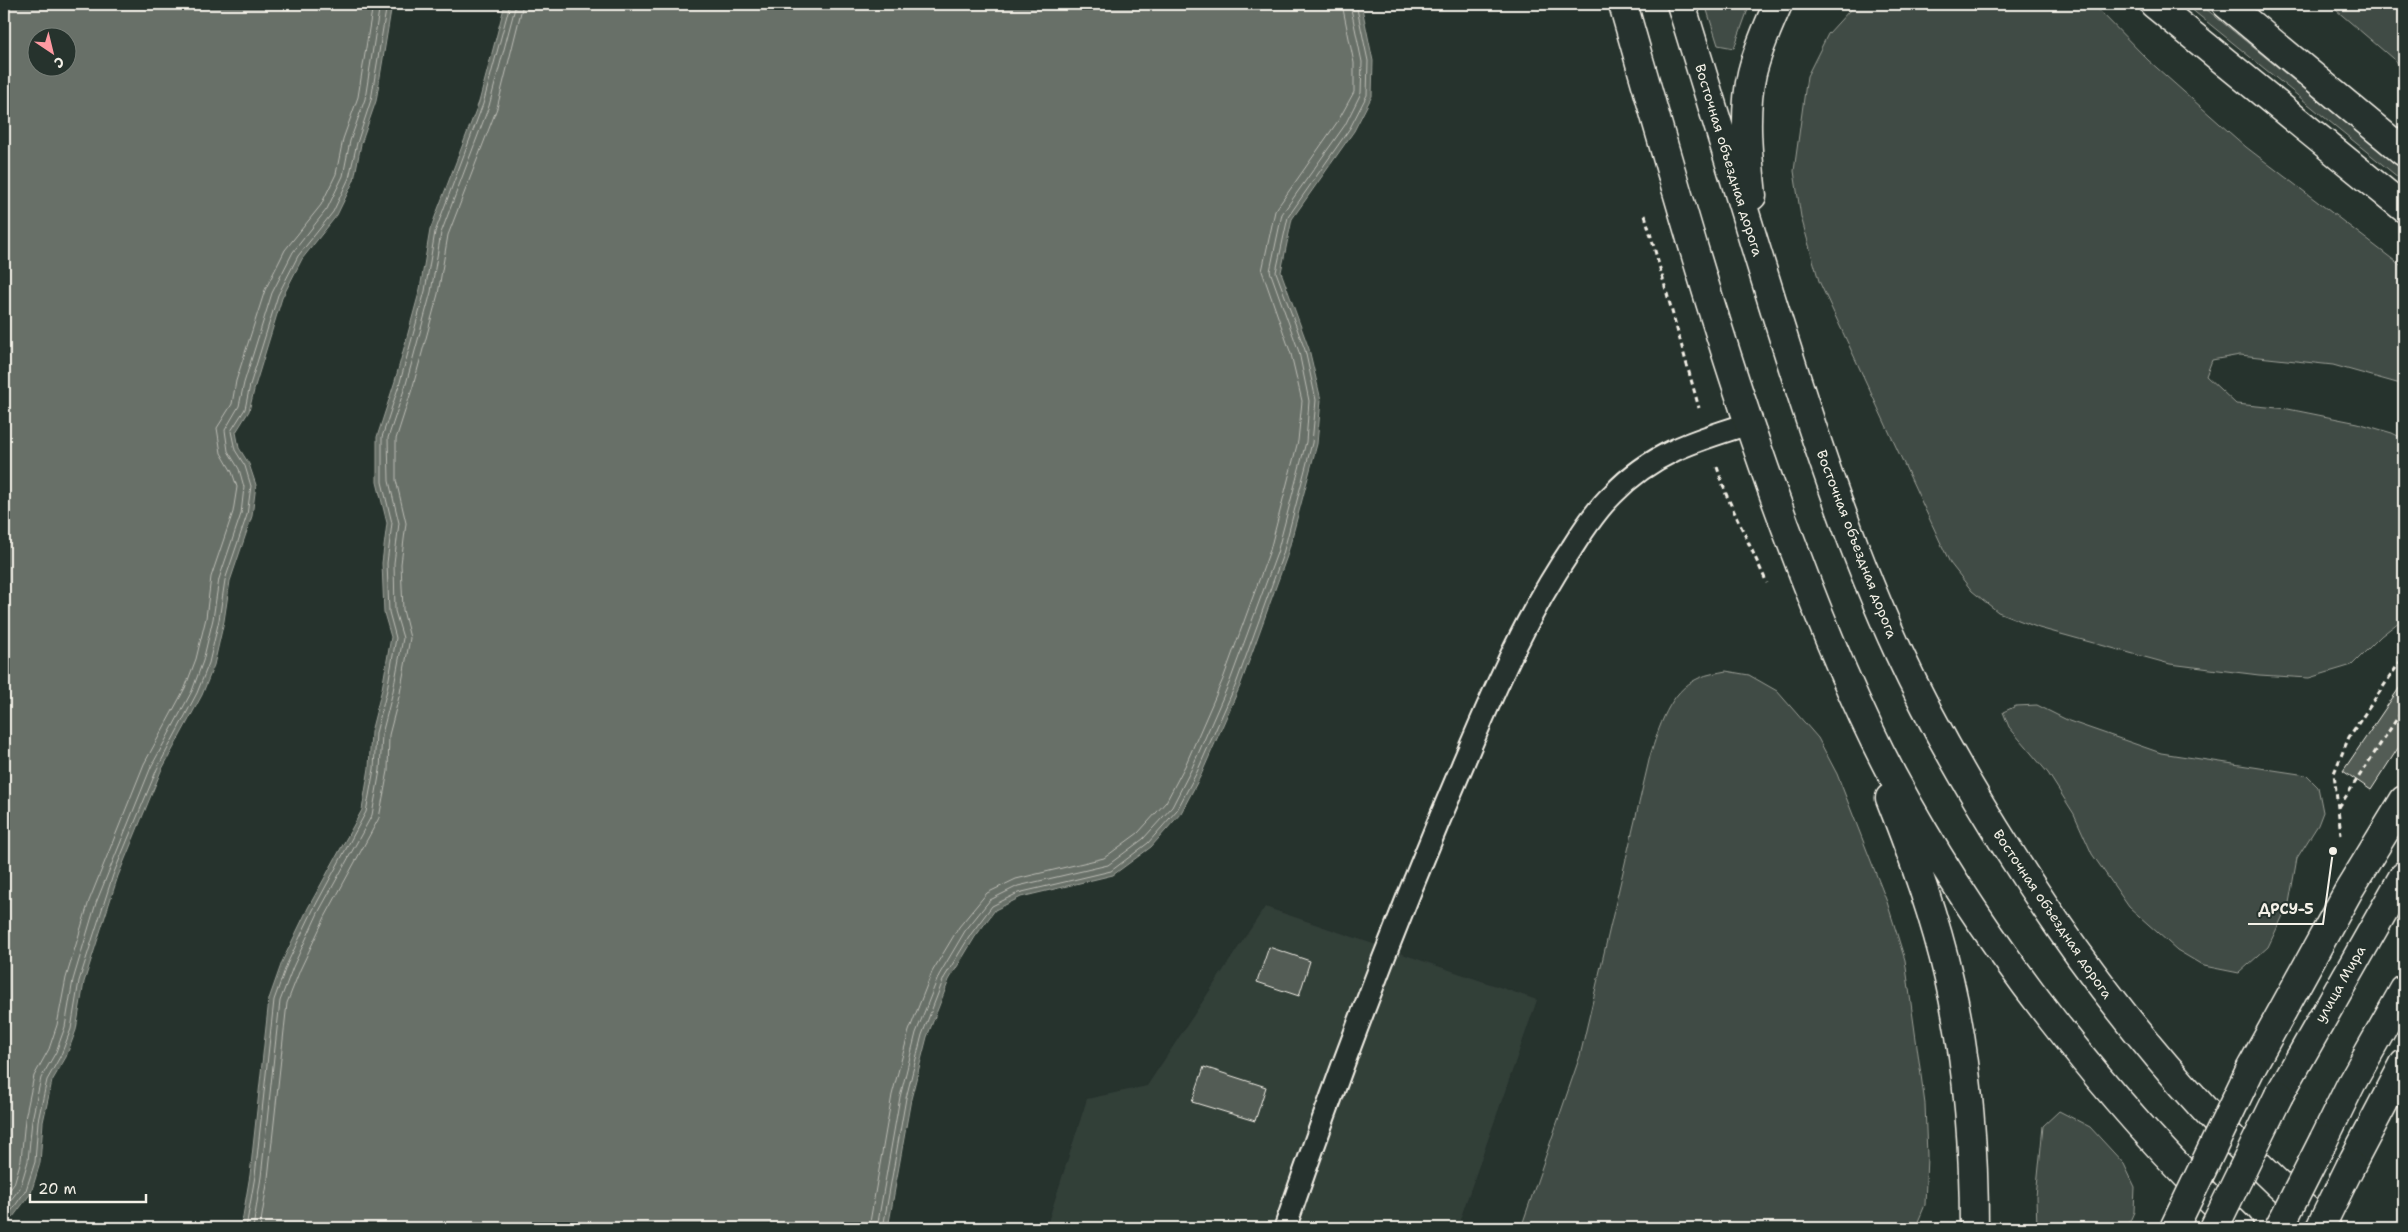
<svg xmlns="http://www.w3.org/2000/svg" width="2408" height="1232" font-family="'Shantell Sans',sans-serif">
  <style>
    .built { fill: #333f39 }
    .green { fill: #414b45; stroke: #9a9e96 }
    .water { fill: #676f68; stroke: #9fa39b; fill-rule: evenodd }
    .lines { fill: none; stroke-linecap: round; stroke-linejoin: round }
    .shore { stroke: #bcbdb5; stroke-width: 1 }
    .building { fill: #525c55; stroke: #f4f1e8 }
    .lane-casing { stroke: #f4f1e8; stroke-width: 25 }
    .primary-casing { stroke: #f4f1e8; stroke-width: 31 }
    .path { stroke: #f4f1e8; stroke-width: 3; stroke-dasharray: 5 4; stroke-linecap: butt }
    .lane { stroke: #26332d; stroke-width: 21 }
    .primary { stroke: #26332d; stroke-width: 28 }
    .primary-bridge-casing { stroke: #f4f1e8; stroke-width: 31; stroke-linecap: butt }
    .primary-bridge { stroke: #26332d; stroke-width: 28 }
    .labels { text-anchor: middle; stroke-width: 4; stroke-linejoin: round; paint-order: stroke }
    .street-label { font-size: 14px; fill: #f4f1e8; stroke: #26332d }
    .leader { fill: none; stroke: #f4f1e8; stroke-width: 2 }
    .callout-dot { fill: #f4f1e8; stroke: #26332d; stroke-width: 2 }
    .callout-label { font-size: 15px; text-anchor: middle; font-weight: bold; fill: #f4f1e8; stroke: #26332d; stroke-width: 4; stroke-linejoin: round; paint-order: stroke }
  </style>
  <rect width="100%" height="100%" fill="#26332d"/>
  <filter id="ink" filterUnits="userSpaceOnUse"><feTurbulence type="fractalNoise" baseFrequency=".02" numOctaves="2"/><feDisplacementMap in="SourceGraphic" scale="10" xChannelSelector="R" yChannelSelector="G"/><feConvolveMatrix kernelMatrix="1 2 1 2 8 2 1 2 1" color-interpolation-filters="sRGB"/></filter>
  <g filter="url(#ink)">
    <path class="built" d="M 1265,907 L 1537,1000 L 1457,1228 L 1046,1228 L 1087,1099 L 1147,1086 Z"/>
    <path class="green" d="M 1705,4 L 1750,4 L 1734,48 L 1718,45 Z
      M 1859,4 L 2093,4 L 2148,60 L 2246,147 L 2404,268 L 2404,385 L 2333,365 L 2240,355 L 2212,360 L 2206,376 L 2236,404 L 2288,409 L 2358,423 L 2392,433 L 2404,439 L 2404,618 L 2381,636 L 2352,665 L 2309,678 L 2259,675 L 2170,664 L 2039,628 L 1998,612 L 1972,591 L 1950,563 L 1819,281 L 1801,217 L 1794,171 L 1807,76 L 1828,34 L 1849,11 Z
      M 2185,4 L 2200,4 L 2404,170 L 2404,182 Z
      M 2329,4 L 2404,4 L 2404,69 L 2399,64 Z
      M 1726,671 L 1749,675 L 1777,691 L 1818,738 L 1837,774 L 1887,902 L 1905,960 L 1925,1104 L 1927,1156 L 1925,1205 L 1917,1224 L 1911,1228 L 1521,1228 L 1580,1056 L 1650,756 C 1659,728 1669,691 1699,678 C 1707,674 1717,673 1726,671 Z
      M 2037,705 L 2069,721 L 2161,753 L 2306,775 L 2318,787 L 2323,812 L 2318,825 L 2297,858 L 2289,903 L 2268,947 L 2239,973 L 2204,966 L 2177,950 L 2129,907 L 2092,854 L 2074,814 L 2048,773 L 2009,727 L 2003,712 L 2016,706 Z
      M 2059,1111 L 2090,1127 L 2124,1164 L 2135,1187 L 2134,1212 L 2127,1228 L 2037,1228 L 2036,1197 L 2043,1126 Z"/>
    <path class="water" d="M 4,4 L 392,4 L 376,101 L 361,144 L 354,180 L 337,215 L 302,259 L 282,298 L 255,386 L 249,411 L 236,432 L 239,448 L 249,464 L 256,485 L 252,516 L 230,581 L 224,621 L 214,665 L 202,695 L 161,771 L 118,876 L 84,982 L 76,1030 L 66,1057 L 52,1081 L 43,1122 L 40,1163 L 31,1193 L 13,1217 L 4,1221 ZM 38,38 L 68,38 L 68,68 L 38,68 Z
      M 505,4 L 1360,4 L 1362,8 L 1373,61 L 1372,96 L 1354,131 L 1292,219 L 1281,272 L 1309,349 L 1321,400 L 1317,444 L 1287,556 L 1240,686 L 1201,775 L 1181,813 L 1151,847 L 1113,875 L 1021,897 L 995,910 L 975,937 L 949,980 L 927,1037 L 911,1099 L 888,1228 L 241,1228 L 250,1175 L 269,999 L 282,962 L 308,908 L 362,810 L 369,768 L 371,732 L 382,689 L 391,637 L 384,613 L 382,563 L 387,523 L 377,482 L 377,437 L 395,381 L 420,289 L 430,230 L 479,102 Z"/>
    <g class="lines">
      <path class="shore" d="M 4,1198 L 14,1184 L 21,1160 L 25,1119 L 34,1076 L 49,1049 L 57,1025 L 66,978 L 89,901 L 144,764 L 185,688 L 196,659 L 206,618 L 211,577 L 233,512 L 237,487 L 232,472 L 221,453 L 217,428 L 232,404 L 236,381 L 265,290 L 285,250 L 321,205 L 336,174 L 343,139 L 358,97 L 373,4
        M 4,1209 L 20,1188 L 28,1161 L 32,1120 L 41,1078 L 56,1052 L 65,1027 L 73,980 L 96,903 L 151,767 L 192,691 L 203,661 L 213,619 L 219,579 L 241,514 L 244,487 L 239,469 L 228,451 L 225,430 L 239,406 L 244,383 L 272,293 L 293,252 L 327,209 L 343,176 L 350,141 L 365,99 L 380,4
        M 4,1216 L 10,1213 L 26,1190 L 35,1162 L 38,1121 L 47,1080 L 61,1055 L 71,1029 L 79,981 L 113,875 L 157,769 L 197,693 L 209,663 L 219,620 L 225,580 L 247,515 L 251,486 L 245,466 L 235,450 L 231,431 L 245,409 L 250,385 L 278,295 L 298,256 L 333,212 L 349,178 L 357,143 L 371,100 L 387,4
        M 246,1228 L 255,1176 L 274,1000 L 287,964 L 313,910 L 366,812 L 374,769 L 376,733 L 387,690 L 396,638 L 389,612 L 387,563 L 392,523 L 382,482 L 382,437 L 400,382 L 425,291 L 435,232 L 483,104 L 510,4
        M 253,1228 L 261,1177 L 280,1001 L 293,967 L 318,913 L 372,815 L 380,770 L 382,734 L 393,691 L 403,638 L 395,611 L 394,563 L 399,523 L 389,481 L 388,438 L 406,384 L 431,292 L 441,233 L 489,106 L 516,4
        M 260,1228 L 268,1178 L 287,1003 L 300,970 L 325,917 L 379,818 L 388,771 L 389,735 L 400,693 L 410,638 L 403,610 L 401,564 L 406,523 L 396,480 L 396,439 L 413,386 L 438,294 L 448,235 L 497,108 L 523,4
        M 869,1228 L 892,1095 L 909,1031 L 932,972 L 959,927 L 987,893 L 1016,879 L 1104,858 L 1138,833 L 1166,802 L 1185,766 L 1223,679 L 1270,550 L 1298,441 L 1302,401 L 1291,354 L 1262,271 L 1275,211 L 1338,121 L 1354,92 L 1354,63 L 1342,4
        M 877,1228 L 900,1097 L 916,1033 L 939,975 L 965,931 L 990,900 L 1018,886 L 1108,865 L 1143,839 L 1172,807 L 1191,770 L 1230,681 L 1277,553 L 1306,442 L 1309,401 L 1299,352 L 1270,271 L 1282,214 L 1345,125 L 1361,93 L 1362,62 L 1350,4
        M 883,1228 L 906,1098 L 922,1035 L 944,978 L 971,934 L 992,906 L 1018,893 L 1111,871 L 1148,843 L 1177,810 L 1197,772 L 1236,684 L 1283,554 L 1312,443 L 1316,400 L 1305,350 L 1276,272 L 1288,217 L 1350,128 L 1367,95 L 1368,61 L 1356,4"/>
    </g>
    <path class="building" d="M 2404,681 L 2404,739 L 2371,790 L 2343,771 Z
      M 1269,947 L 1310,961 L 1299,996 L 1257,982 Z
      M 1204,1067 L 1266,1087 L 1255,1121 L 1192,1102 Z"/>
    <g class="lines">
      <g class="lane-casing">
        <path id="lane" d="M 1285,1228 C 1339,1070 1399,913 1465,759 C 1496,686 1527,614 1572,548 C 1584,529 1597,509 1613,494 C 1652,453 1696,440 1748,424"/>
      </g>
      <g class="primary-casing">
        <path id="primary" d="M 1623,4 C 1675,185 1725,367 1792,544 C 1821,622 1853,701 1892,775 C 1979,938 2106,1100 2239,1228
          M 1681,4 C 1711,103 1741,202 1772,301 C 1809,420 1847,540 1899,653 C 1931,722 1969,788 2009,851 C 2097,991 2201,1120 2327,1228
          M 2154,4 L 2404,208
          M 2226,4 L 2404,152
          M 1752,196 C 1748,156 1743,112 1752,73 C 1758,49 1768,26 1778,4
          M 1890,798 C 1913,857 1935,917 1949,979 C 1968,1061 1974,1144 1974,1228
          M 2251,1068 L 2349,890 L 2404,800
          M 2279,1095 L 2404,875
          M 2324,1139 L 2351,1084 L 2404,990
          M 2351,1165 L 2404,1064"/>
      </g>
      <path class="path" d="M 1645,215 L 1699,408
        M 1717,467 L 1726,494 L 1767,583
        M 2339,807 L 2404,708
        M 2341,835 L 2334,773 L 2349,737 L 2404,656"/>
      <use href="#lane" class="lane"/>
      <use href="#primary" class="primary"/>
      <g class="primary-bridge-casing">
        <path id="primary-bridge" d="M 2174,1228 L 2251,1068
          M 2214,1228 L 2279,1095
          M 2279,1228 L 2324,1139
          M 2320,1228 L 2351,1165"/>
      </g>
      <use href="#primary-bridge" class="primary-bridge"/>
    </g>
  </g>
  <g class="labels">
    <g class="street-label">
      <text transform="translate(1729 160) rotate(73)" y="5">Восточная объездная дорога</text>
      <text transform="translate(1857 544) rotate(69)" y="5">Восточная объездная дорога</text>
      <text transform="translate(2053 914) rotate(56)" y="5">Восточная объездная дорога</text>
      <text transform="translate(2340 984) rotate(-60)" y="5">улица Мира</text>
    </g>
  </g>
  <path class="leader" d="M2333 851L2323 924H2248"/>
  <circle class="callout-dot" cx="2333" cy="851" r="5"/>
  <g class="callout-label">
    <text x="2286" y="914">ДРСУ-5</text>
  </g>
  <rect width="2408" height="1232" fill="none" stroke="#26332d" stroke-width="20"/>
  <rect x="10" y="10" width="2388" height="1212" fill="none" stroke="#f4f1e8" stroke-width="2" filter="url(#ink)"/>
  <g transform="translate(52 52) rotate(145)"><circle r="24" fill="#26332d" stroke="#787f78"/>
  <path d="M0-4L9 19L0 12L-9 19Z" fill="#ff9aa2"/>
  <text y="-8" font-size="14" font-weight="bold" text-anchor="middle" fill="#f4f1e8">С</text>
  </g>
  <path d="M30 1194v8h116v-8" fill="none" stroke="#f4f1e8" stroke-width="2.5"/>
  <text x="38" y="1194" font-size="15" fill="#f4f1e8" stroke="#26332d" stroke-width="4" paint-order="stroke">20 m</text>
</svg>
